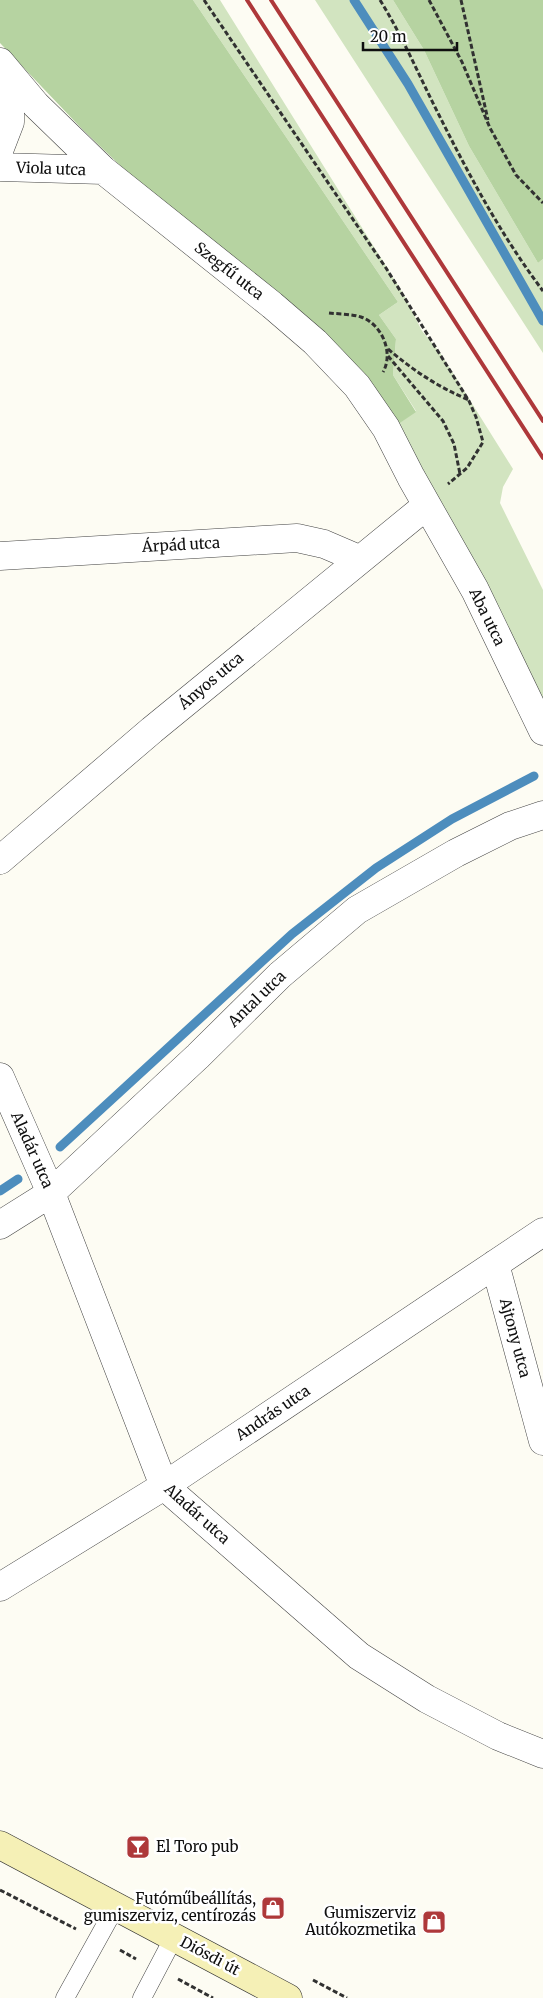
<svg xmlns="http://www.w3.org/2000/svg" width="543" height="1998" font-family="Merriweather,serif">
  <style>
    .green { fill: #d2e4c0 }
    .forest { fill: #b6d3a1 }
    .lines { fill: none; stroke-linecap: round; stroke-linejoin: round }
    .stream { stroke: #4d8dbd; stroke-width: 9 }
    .lane-casing { stroke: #424242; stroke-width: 19 }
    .street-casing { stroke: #424242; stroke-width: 29 }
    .secondary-casing { stroke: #313131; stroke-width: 29 }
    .path { stroke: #313131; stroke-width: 3; stroke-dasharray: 5 2.5; stroke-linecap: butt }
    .lane { stroke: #fff; stroke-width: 18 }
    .street { stroke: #fff; stroke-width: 28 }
    .secondary { stroke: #f5f0b6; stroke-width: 28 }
    .rail { stroke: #ae383a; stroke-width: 4 }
    .labels { text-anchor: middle; stroke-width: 5; stroke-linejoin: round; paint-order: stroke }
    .street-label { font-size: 15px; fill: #0f0f0f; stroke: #fff }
    .poi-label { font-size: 15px; fill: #0f0f0f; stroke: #fff; text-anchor: end }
  </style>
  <rect width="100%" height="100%" fill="#fdfcf3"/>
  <path class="green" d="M 193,0 L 220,0 L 404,295 L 422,331 L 441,354 L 513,469 L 503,487 L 500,503 L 543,590 L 543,705 L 394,427 L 416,411 L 393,375 L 396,339 L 379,315 L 398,302 Z
    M 315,0 L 393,0 L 424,50 L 469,146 L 538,263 L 543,259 L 543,353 Z"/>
  <path class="forest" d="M 0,0 L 193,0 L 398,302 L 379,315 L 396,339 L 393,375 L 416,412 L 394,427 L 83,130 L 0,43 Z
    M 393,0 L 543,0 L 543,259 L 538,263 L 469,146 L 424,50 Z"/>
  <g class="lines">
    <path class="stream" d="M 354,0 L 408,84 L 543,321
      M 60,1147 L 292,934 L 376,868 L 452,819 L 534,776
      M 0,1191 L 18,1179"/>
    <g class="lane-casing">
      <path id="lane" d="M 65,1998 L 116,1906
        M 142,1998 L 174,1937"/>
    </g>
    <g class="street-casing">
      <path id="street" d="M 0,62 L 36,105 L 103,170 L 272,305 L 315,342 L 357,386 L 386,428 L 411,477 L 475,590 L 543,731
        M 0,148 L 10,122 L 10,77
        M 0,167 L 103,170
        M 0,556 L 297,538 L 324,544 L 359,559
        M 0,860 L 152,730 L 426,506
        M 0,1077 L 51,1193 L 164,1486 L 359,1656 L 427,1699 L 498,1736 L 543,1754
        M 0,1225 L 51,1193 L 198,1056 L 280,975 L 357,910 L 456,853 L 510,826 L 543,815
        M 495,1264 L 543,1441
        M 0,1587 L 164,1486 L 543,1232"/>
    </g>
    <g class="secondary-casing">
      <path id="secondary" d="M 0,1845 L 288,1998"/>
    </g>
    <path class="path" d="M 204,0 L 386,268 L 469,401 L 476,417 L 483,442 L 467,468 L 448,484
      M 380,0 C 403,37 419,76 439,115 C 470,177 501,235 543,291
      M 429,0 L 462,62 L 490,128 L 516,175 L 543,203
      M 461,0 L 488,120
      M 329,313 C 339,314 351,314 361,317 C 382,324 394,353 383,372
      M 388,349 C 414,371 438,387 469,400
      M 388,356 L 443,421 L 454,444 L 460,474
      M 0,1890 L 76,1929
      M 120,1950 L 136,1959
      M 178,1979 L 213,1998
      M 313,1980 L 347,1998"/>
    <use href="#lane" class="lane"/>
    <use href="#street" class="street"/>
    <use href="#secondary" class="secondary"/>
    <path class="rail" d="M 247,0 L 543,458
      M 271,0 L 543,421"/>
  </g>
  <defs>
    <g id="bar-square" transform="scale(1.25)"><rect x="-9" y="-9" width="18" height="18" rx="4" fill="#ae383a" stroke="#fff"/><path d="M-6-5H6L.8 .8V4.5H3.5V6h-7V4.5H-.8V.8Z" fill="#fff"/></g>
    <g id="shop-square" transform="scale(1.25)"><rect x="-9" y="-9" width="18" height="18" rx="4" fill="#ae383a" stroke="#fff"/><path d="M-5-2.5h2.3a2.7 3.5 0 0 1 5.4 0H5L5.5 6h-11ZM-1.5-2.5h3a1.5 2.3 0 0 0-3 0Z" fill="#fff"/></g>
  </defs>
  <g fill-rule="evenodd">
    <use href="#bar-square" x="138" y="1847"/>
    <use href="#shop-square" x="273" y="1908"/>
    <use href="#shop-square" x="434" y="1922"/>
  </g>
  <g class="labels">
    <g class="street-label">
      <text transform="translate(51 169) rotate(2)" y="5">Viola utca</text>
      <text transform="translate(229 271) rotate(38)" y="5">Szegfű utca</text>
      <text transform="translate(181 545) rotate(-3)" y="5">Árpád utca</text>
      <text transform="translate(487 617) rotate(64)" y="5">Aba utca</text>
      <text transform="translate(211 681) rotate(-40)" y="5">Ányos utca</text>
      <text transform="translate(257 999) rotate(-44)" y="5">Antal utca</text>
      <text transform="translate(32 1150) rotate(66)" y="5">Aladár utca</text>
      <text transform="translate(515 1338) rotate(75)" y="5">Ajtony utca</text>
      <text transform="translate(273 1413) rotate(-34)" y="5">András utca</text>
      <text transform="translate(197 1514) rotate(42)" y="5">Aladár utca</text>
      <text transform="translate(210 1956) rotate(28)" y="5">Diósdi út</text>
    </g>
    <g class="poi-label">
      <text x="156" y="1852" text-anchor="start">El Toro pub</text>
      <text x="256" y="1904">Futóműbeállítás,<tspan x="256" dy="17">gumiszerviz, centírozás</tspan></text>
      <text x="416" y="1918">Gumiszerviz<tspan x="416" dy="17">Autókozmetika</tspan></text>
    </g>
  </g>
  <path d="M363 42v8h94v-8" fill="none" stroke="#0f0f0f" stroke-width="2.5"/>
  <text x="370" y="42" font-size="15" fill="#0f0f0f" stroke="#ffffff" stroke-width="4" paint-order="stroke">20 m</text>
</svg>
